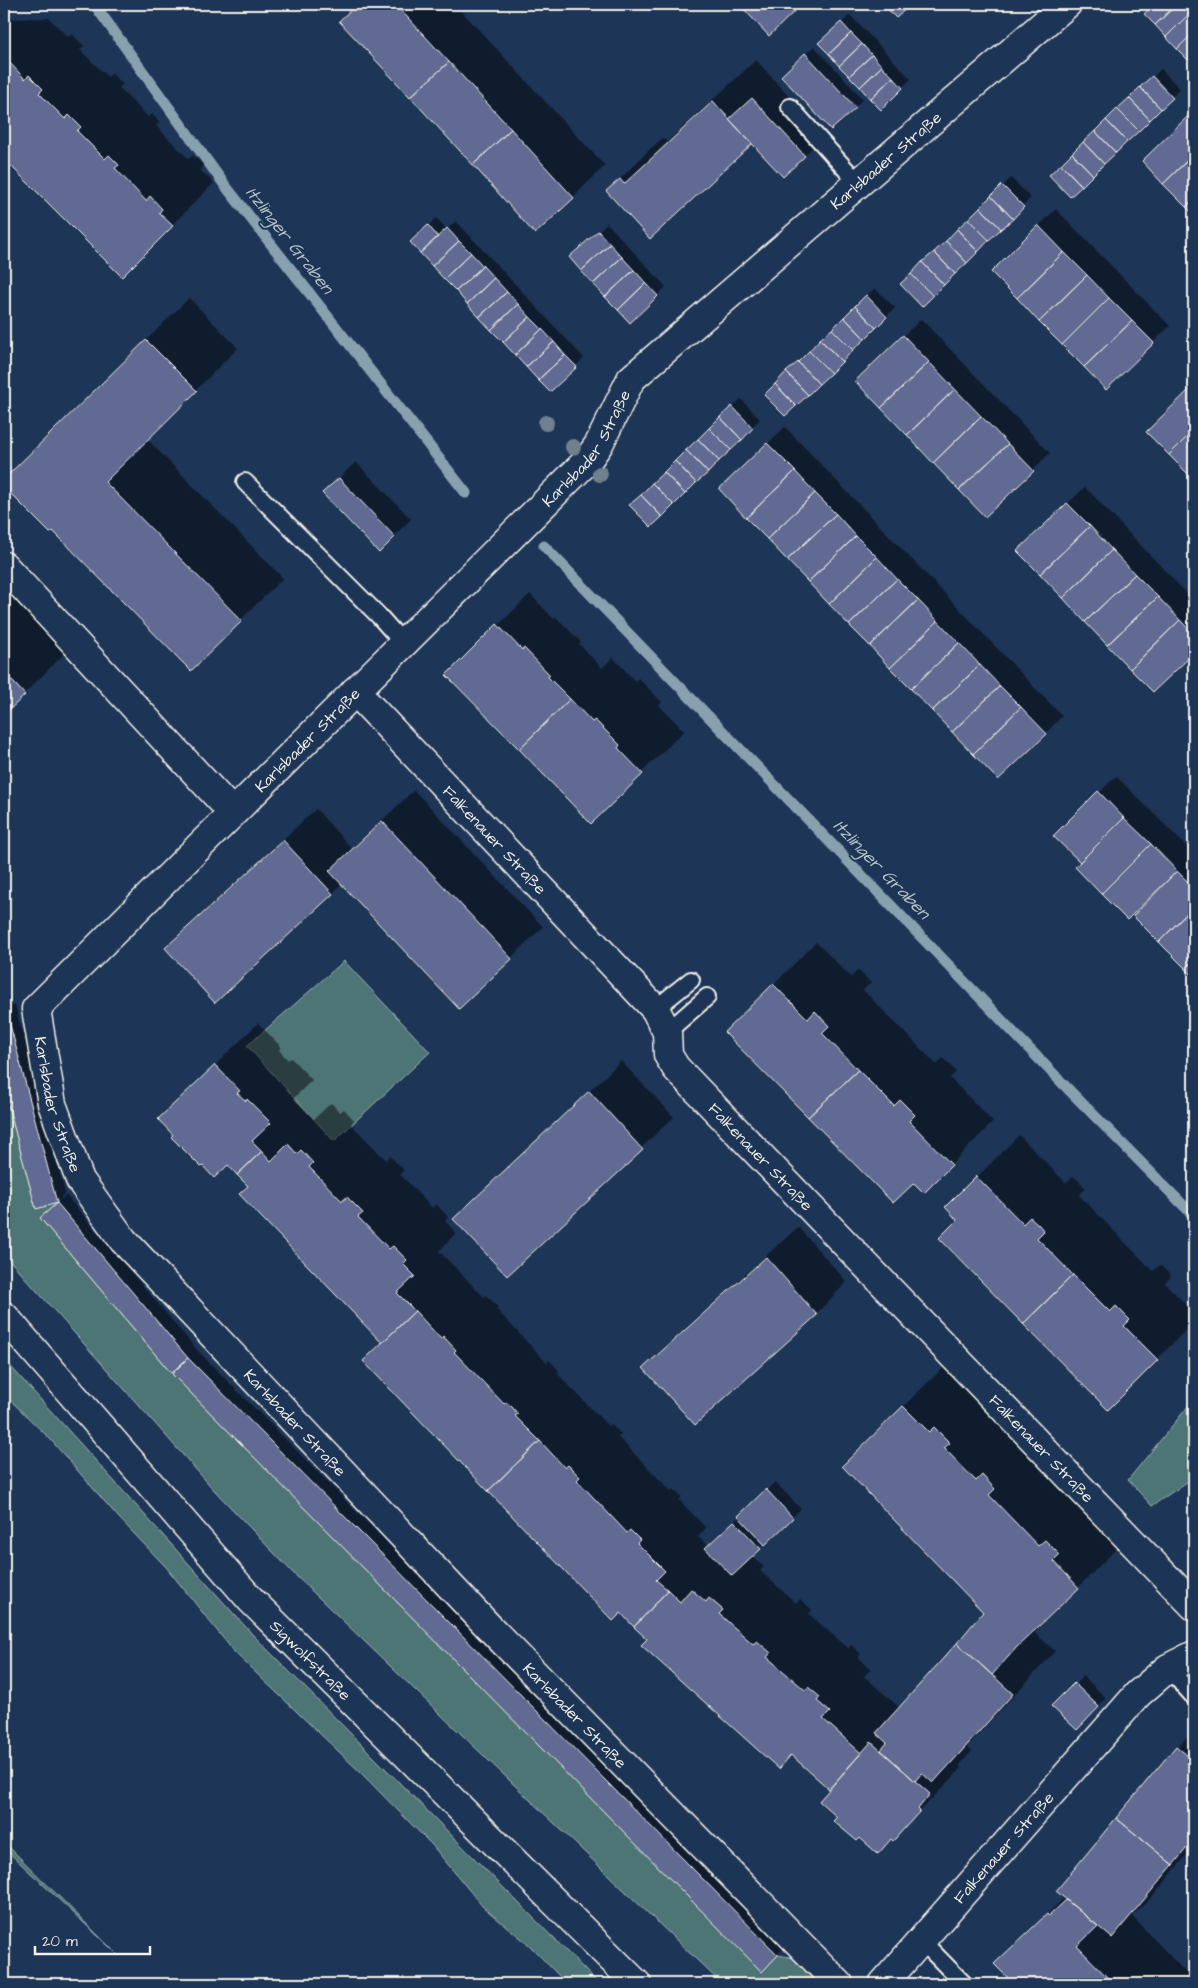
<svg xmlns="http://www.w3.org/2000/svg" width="1198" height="1988" font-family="'Architects Daughter',sans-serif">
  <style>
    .green { fill: #4e7476; stroke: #a1b2af }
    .shadow { fill: #0007 }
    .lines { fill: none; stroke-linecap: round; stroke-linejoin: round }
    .stream { stroke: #88a1ae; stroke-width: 11 }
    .building { fill: #616a92; stroke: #f4f1e8 }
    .service-casing { stroke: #f4f1e8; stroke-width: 20 }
    .minor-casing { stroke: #f4f1e8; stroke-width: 31 }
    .tertiary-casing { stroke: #f4f1e8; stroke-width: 31 }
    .service { stroke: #1d3557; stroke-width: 16 }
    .minor { stroke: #1d3557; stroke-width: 28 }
    .tertiary { stroke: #1d3557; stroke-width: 28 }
    .tree { fill: #6f818d }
    .labels { text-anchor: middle; stroke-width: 4; stroke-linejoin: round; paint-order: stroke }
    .street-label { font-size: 16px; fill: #f4f1e8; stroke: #1d3557 }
    .water-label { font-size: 18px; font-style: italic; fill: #b5c2c6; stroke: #1d3557 }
  </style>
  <rect width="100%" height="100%" fill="#1d3557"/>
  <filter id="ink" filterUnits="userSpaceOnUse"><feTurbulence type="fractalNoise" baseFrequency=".02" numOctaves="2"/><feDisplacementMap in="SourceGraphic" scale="10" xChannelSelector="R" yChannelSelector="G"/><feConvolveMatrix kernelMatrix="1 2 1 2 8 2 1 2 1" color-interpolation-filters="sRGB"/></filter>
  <g filter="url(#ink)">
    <path class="green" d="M 344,961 L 430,1052 L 334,1141 L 247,1046 Z
      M 4,1090 L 36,1208 L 57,1203 L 40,1218 L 171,1373 L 188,1358 L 173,1375 L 762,1971 L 778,1955 L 805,1960 L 820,1978 L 820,1984 L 722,1984 L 293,1573 L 215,1491 L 4,1254 Z
      M 4,1359 L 253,1635 L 599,1984 L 567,1984 L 528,1944 L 483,1907 L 432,1845 L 357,1769 L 235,1653 L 166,1567 L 119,1518 L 50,1439 L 4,1394 Z
      M 1194,1399 L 1194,1477 L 1152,1506 L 1128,1480 Z
      M 4,1841 L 4,1842 L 117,1954 L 4,1848 Z"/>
    <path class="shadow" d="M 357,4 L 455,4 L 605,166 L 573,197 L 340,21 Z
      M 741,4 L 801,4 L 769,34 Z
      M 1155,4 L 1194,4 L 1194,64 L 1145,14 Z
      M 850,15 L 911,79 L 881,108 L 820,43 Z
      M 49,18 L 68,37 L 72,34 L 84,46 L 80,50 L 108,77 L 112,73 L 117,79 L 123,84 L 119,88 L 148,117 L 152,114 L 160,122 L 156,126 L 189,159 L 193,155 L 204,166 L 200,170 L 214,183 L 122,275 L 4,157 L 4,19 Z
      M 814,46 L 863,99 L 855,107 L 791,68 Z
      M 756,60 L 793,101 L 782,113 L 813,147 L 783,176 L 752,142 L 650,237 L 608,191 L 650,149 L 663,138 L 667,142 Z
      M 1161,69 L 1180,89 L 1070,195 L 1051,175 Z
      M 1194,111 L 1194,213 L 1144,161 Z
      M 1011,178 L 1031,198 L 922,305 L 902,285 Z
      M 1056,209 L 1170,326 L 1106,388 L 992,272 Z
      M 436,218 L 447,229 L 456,221 L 584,358 L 550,391 L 412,242 Z
      M 607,223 L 666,287 L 630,321 L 579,249 Z
      M 875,288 L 895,308 L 785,415 L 765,395 Z
      M 189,298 L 238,348 L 147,439 L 283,578 L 191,669 L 53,529 L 50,532 L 4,485 L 4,481 Z
      M 921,319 L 1050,453 L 1033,470 L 873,365 Z
      M 1194,386 L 1194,480 L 1148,432 Z
      M 741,399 L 760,419 L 651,526 L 631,505 Z
      M 785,427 L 1062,716 L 1046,733 L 738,472 Z
      M 356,462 L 411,519 L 379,551 L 324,493 Z
      M 1085,487 L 1194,601 L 1194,651 L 1153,691 L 1036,534 Z
      M 4,586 L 67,651 L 4,714 Z
      M 530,594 L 554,619 L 556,617 L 581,642 L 579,644 L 602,668 L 613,657 L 635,681 L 638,678 L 662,702 L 659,705 L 684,731 L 591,822 L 448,675 Z
      M 1116,776 L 1194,854 L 1194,975 L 1055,836 Z
      M 414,790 L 543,927 L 511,958 L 342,883 L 332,894 L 166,948 L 198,917 L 316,809 L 352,849 Z
      M 816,942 L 851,977 L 858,970 L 871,983 L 863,990 L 937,1065 L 943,1058 L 949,1064 L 956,1072 L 950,1078 L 993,1122 L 924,1192 L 914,1181 L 726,1032 Z
      M 15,1005 L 65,1193 L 61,1197 L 62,1199 L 66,1195 L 197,1350 L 786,1946 L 762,1970 L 187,1361 L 50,1210 L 60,1200 L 37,1207 L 4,1085 L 4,1008 Z
      M 258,1023 L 281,1047 L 279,1050 L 288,1060 L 291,1058 L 312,1080 L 294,1098 L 314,1119 L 331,1103 L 340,1112 L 344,1109 L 354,1120 L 351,1124 L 386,1160 L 390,1156 L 404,1170 L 400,1174 L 432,1208 L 436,1204 L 448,1217 L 445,1221 L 456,1233 L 439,1251 L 484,1297 L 486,1295 L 498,1307 L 496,1309 L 547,1363 L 549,1360 L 554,1365 L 559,1371 L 557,1373 L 608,1426 L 611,1424 L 621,1434 L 618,1437 L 671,1491 L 673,1489 L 682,1497 L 679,1500 L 706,1528 L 698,1537 L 709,1546 L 775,1482 L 801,1509 L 751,1556 L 764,1567 L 760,1571 L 796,1603 L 800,1599 L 812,1610 L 809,1614 L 848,1648 L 851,1645 L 861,1654 L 858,1658 L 871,1669 L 864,1676 L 900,1708 L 985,1612 L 886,1423 L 946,1365 L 1120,1545 L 1034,1632 L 1055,1651 L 967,1747 L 972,1751 L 959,1766 L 962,1768 L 893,1839 L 838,1817 L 831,1789 L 792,1754 L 779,1767 L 383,1343 L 249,1186 L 228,1163 L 175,1135 L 160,1119 Z
      M 621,1061 L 674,1117 L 507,1274 L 455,1219 Z
      M 1019,1135 L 1066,1183 L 1073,1176 L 1080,1182 L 1086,1188 L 1079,1195 L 1153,1271 L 1160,1265 L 1171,1276 L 1165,1283 L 1194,1313 L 1194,1322 L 1108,1408 L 959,1220 L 947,1207 Z
      M 798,1227 L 847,1282 L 816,1314 L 645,1368 L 676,1337 Z
      M 1083,1676 L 1106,1698 L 1077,1728 L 1053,1706 Z
      M 1194,1730 L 1194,1846 L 1155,1894 L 1132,1916 L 1194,1981 L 1194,1984 L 1015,1984 L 996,1964 L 1065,1897 L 1057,1891 L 1177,1747 Z"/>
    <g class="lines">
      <path class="stream" d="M 94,4 L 224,184 L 466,493
        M 544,546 L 1071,1092 L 1194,1216"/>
    </g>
    <path class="building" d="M 357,4 L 395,4 L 449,62 L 410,97 L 339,21 Z
      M 739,4 L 802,4 L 769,36 Z
      M 883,4 L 911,4 L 896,18 Z
      M 1154,4 L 1177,4 L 1155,25 L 1144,14 Z
      M 1177,4 L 1181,4 L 1190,13 L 1166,37 L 1155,25 Z
      M 1190,13 L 1194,17 L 1194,32 L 1177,49 L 1166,37 Z
      M 841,22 L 851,33 L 829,54 L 818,43 Z
      M 1194,32 L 1194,54 L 1188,60 L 1177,49 Z
      M 851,33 L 862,44 L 839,66 L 829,54 Z
      M 862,44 L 872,55 L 849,76 L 839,66 Z
      M 805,53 L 856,108 L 831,130 L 781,76 Z
      M 872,55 L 882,66 L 860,87 L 849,76 Z
      M 4,60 L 7,60 L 25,79 L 29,75 L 43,89 L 39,93 L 65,119 L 69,115 L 81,127 L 77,131 L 105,159 L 109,155 L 119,165 L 115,168 L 146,201 L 150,196 L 162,209 L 159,213 L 173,226 L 122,277 L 4,159 Z
      M 449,62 L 511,129 L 473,165 L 410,97 Z
      M 882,66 L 893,77 L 870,99 L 860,87 Z
      M 1152,76 L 1173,98 L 1161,109 L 1140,87 Z
      M 893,77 L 903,88 L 881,110 L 870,99 Z
      M 1140,87 L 1161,109 L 1150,120 L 1129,98 Z
      M 752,98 L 805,156 L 783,177 L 729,119 Z
      M 1129,98 L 1150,120 L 1139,131 L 1117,109 Z
      M 713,101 L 752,144 L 650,239 L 606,191 L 620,179 L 624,184 Z
      M 1117,109 L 1139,131 L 1127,142 L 1106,120 Z
      M 1188,116 L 1194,122 L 1194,154 L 1163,184 L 1142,161 Z
      M 1106,120 L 1127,142 L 1116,153 L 1095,131 Z
      M 511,129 L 574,198 L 535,234 L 473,165 Z
      M 1095,131 L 1116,153 L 1104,164 L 1083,142 Z
      M 1083,142 L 1104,164 L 1093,175 L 1072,153 Z
      M 1072,153 L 1093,175 L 1082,186 L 1061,164 Z
      M 1194,154 L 1194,198 L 1186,207 L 1163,184 Z
      M 1061,164 L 1082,186 L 1070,197 L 1049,175 Z
      M 1002,185 L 1024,207 L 1013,219 L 991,196 Z
      M 991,196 L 1013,219 L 1001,229 L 980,207 Z
      M 1194,198 L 1194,215 L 1186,207 Z
      M 980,207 L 1001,229 L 989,240 L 968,219 Z
      M 968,219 L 989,240 L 978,252 L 957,229 Z
      M 428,225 L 438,237 L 420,253 L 410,242 Z
      M 1038,225 L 1064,252 L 1017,298 L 991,272 Z
      M 447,228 L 459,241 L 432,266 L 420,253 Z
      M 957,229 L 978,252 L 967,263 L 946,241 Z
      M 598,231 L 610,244 L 581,271 L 569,257 Z
      M 459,241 L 471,253 L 444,279 L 432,266 Z
      M 946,241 L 967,263 L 955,274 L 934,252 Z
      M 610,244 L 622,257 L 593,284 L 581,271 Z
      M 934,252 L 955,274 L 944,285 L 922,262 Z
      M 1064,252 L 1087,275 L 1039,322 L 1017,298 Z
      M 471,253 L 483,266 L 456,291 L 444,279 Z
      M 622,257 L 634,270 L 605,297 L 593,284 Z
      M 922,262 L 944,285 L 933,296 L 911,274 Z
      M 483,266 L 494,278 L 467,304 L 456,291 Z
      M 634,270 L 646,283 L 618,310 L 605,297 Z
      M 911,274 L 933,296 L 922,307 L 900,284 Z
      M 1087,275 L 1109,298 L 1062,345 L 1039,322 Z
      M 494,278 L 507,292 L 479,317 L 467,304 Z
      M 646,283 L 658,296 L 630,323 L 618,310 Z
      M 507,292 L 518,304 L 491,330 L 479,317 Z
      M 866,295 L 887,317 L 876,328 L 855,306 Z
      M 1109,298 L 1132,321 L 1084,367 L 1062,345 Z
      M 518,304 L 530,317 L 503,342 L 491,330 Z
      M 855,306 L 876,328 L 865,339 L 844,317 Z
      M 530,317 L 542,329 L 515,355 L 503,342 Z
      M 844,317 L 865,339 L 853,350 L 832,329 Z
      M 1132,321 L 1154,343 L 1106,390 L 1084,367 Z
      M 542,329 L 554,342 L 526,367 L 515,355 Z
      M 832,329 L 853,350 L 842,362 L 820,339 Z
      M 903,335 L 929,362 L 881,408 L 855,381 Z
      M 820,339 L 842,362 L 831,373 L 809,351 Z
      M 146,340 L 197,391 L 105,482 L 242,621 L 191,671 L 53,531 L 50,533 L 4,487 L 4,479 Z
      M 554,342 L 565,355 L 538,380 L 526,367 Z
      M 809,351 L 831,373 L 819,384 L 798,362 Z
      M 565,355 L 577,367 L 550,392 L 538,380 Z
      M 798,362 L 819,384 L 808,395 L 786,372 Z
      M 929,362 L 955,389 L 907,435 L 881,408 Z
      M 786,372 L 808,395 L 796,406 L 775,384 Z
      M 775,384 L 796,406 L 785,416 L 764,395 Z
      M 1192,387 L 1194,389 L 1194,430 L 1169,455 L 1146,432 Z
      M 955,389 L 981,416 L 933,463 L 907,435 Z
      M 732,406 L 753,428 L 742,440 L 720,417 Z
      M 981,416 L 1008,444 L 959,490 L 933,463 Z
      M 720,417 L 742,440 L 731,450 L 709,428 Z
      M 709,428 L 731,450 L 719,461 L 698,439 Z
      M 1194,430 L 1194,475 L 1192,478 L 1169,455 Z
      M 698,439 L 719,461 L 708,473 L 686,450 Z
      M 767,443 L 795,471 L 746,518 L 719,489 Z
      M 1008,444 L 1034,471 L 985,517 L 959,490 Z
      M 686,450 L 708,473 L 696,483 L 675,461 Z
      M 675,461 L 696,483 L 685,494 L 664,472 Z
      M 795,471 L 815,493 L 767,539 L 746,518 Z
      M 664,472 L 685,494 L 674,505 L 652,483 Z
      M 339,478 L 395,537 L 379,553 L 322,493 Z
      M 652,483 L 674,505 L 662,517 L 641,495 Z
      M 815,493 L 836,514 L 787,560 L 767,539 Z
      M 641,495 L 662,517 L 651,527 L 629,505 Z
      M 1067,503 L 1090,526 L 1040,574 L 1017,551 Z
      M 836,514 L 856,536 L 808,582 L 787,560 Z
      M 1090,526 L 1112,550 L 1063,598 L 1040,574 Z
      M 856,536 L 877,557 L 829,604 L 808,582 Z
      M 1112,550 L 1135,574 L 1085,622 L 1063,598 Z
      M 877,557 L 897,579 L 849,625 L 829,604 Z
      M 1135,574 L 1158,597 L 1107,645 L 1085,622 Z
      M 897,579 L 918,600 L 870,646 L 849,625 Z
      M 1158,597 L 1180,620 L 1130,669 L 1107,645 Z
      M 918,600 L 938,621 L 890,668 L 870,646 Z
      M 1180,620 L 1194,635 L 1194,653 L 1153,692 L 1130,669 Z
      M 938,621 L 959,643 L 911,689 L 890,668 Z
      M 497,624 L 522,650 L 524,648 L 550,675 L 548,677 L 570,699 L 519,749 L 446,675 Z
      M 959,643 L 980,665 L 932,711 L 911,689 Z
      M 980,665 L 1000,686 L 952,732 L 932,711 Z
      M 4,672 L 25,695 L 4,715 Z
      M 1000,686 L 1021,707 L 973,754 L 952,732 Z
      M 570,699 L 592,722 L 595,720 L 620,745 L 618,748 L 643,774 L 591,824 L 519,749 Z
      M 1021,707 L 1047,734 L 998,780 L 973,754 Z
      M 1098,791 L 1124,818 L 1080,862 L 1053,836 Z
      M 1124,818 L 1151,844 L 1101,894 L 1075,867 Z
      M 382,821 L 512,959 L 459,1009 L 329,871 Z
      M 283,840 L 333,894 L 215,1003 L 165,948 Z
      M 1151,844 L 1177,871 L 1127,920 L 1101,894 Z
      M 1177,871 L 1194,888 L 1194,906 L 1159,942 L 1133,916 Z
      M 1194,906 L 1194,960 L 1185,968 L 1159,942 Z
      M 1194,960 L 1194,977 L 1185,968 Z
      M 773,984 L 808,1019 L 815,1011 L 829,1026 L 822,1033 L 858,1070 L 808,1117 L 724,1032 Z
      M 7,1013 L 57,1203 L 36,1209 L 4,1090 L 4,1014 Z
      M 215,1065 L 240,1091 L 237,1093 L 246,1101 L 247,1099 L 271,1123 L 252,1141 L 262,1151 L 237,1175 L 228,1165 L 214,1178 L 203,1166 L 201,1167 L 171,1137 L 173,1135 L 158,1119 Z
      M 858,1070 L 894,1106 L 900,1100 L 915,1115 L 909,1121 L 952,1165 L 924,1193 L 914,1183 L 893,1203 L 808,1117 Z
      M 589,1091 L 643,1150 L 507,1276 L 453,1219 Z
      M 288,1144 L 297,1154 L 301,1150 L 313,1163 L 309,1167 L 342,1201 L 347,1197 L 363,1213 L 358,1217 L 389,1249 L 393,1246 L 407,1260 L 403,1264 L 415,1276 L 397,1293 L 415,1311 L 382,1343 L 239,1194 L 248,1186 L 237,1175 L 262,1151 L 271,1161 Z
      M 976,1176 L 1023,1224 L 1030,1217 L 1038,1224 L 1044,1231 L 1037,1238 L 1073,1275 L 1023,1324 L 939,1238 L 957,1220 L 945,1207 Z
      M 57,1203 L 188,1358 L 171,1373 L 40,1218 Z
      M 766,1257 L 817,1315 L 695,1425 L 643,1368 Z
      M 1073,1275 L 1110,1312 L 1116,1306 L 1130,1320 L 1124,1326 L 1158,1360 L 1108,1410 L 1023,1324 Z
      M 415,1311 L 441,1339 L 443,1336 L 456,1350 L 454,1352 L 504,1404 L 506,1402 L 512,1407 L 518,1414 L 515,1416 L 540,1441 L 488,1491 L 363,1361 Z
      M 188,1358 L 778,1955 L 762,1972 L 172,1374 Z
      M 903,1406 L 929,1432 L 934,1427 L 950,1443 L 944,1448 L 976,1481 L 982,1475 L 995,1489 L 989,1495 L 1038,1546 L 1045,1540 L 1060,1555 L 1054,1561 L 1079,1588 L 1017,1647 L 992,1675 L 957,1643 L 983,1612 L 842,1466 Z
      M 540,1441 L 565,1468 L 568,1465 L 580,1477 L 577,1480 L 627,1533 L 630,1530 L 640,1540 L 637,1543 L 665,1571 L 656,1580 L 668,1590 L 634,1627 L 621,1613 L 613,1621 L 488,1491 Z
      M 766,1489 L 793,1518 L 765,1545 L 738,1516 Z
      M 734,1521 L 761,1549 L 732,1576 L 705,1548 Z
      M 691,1589 L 706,1602 L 709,1598 L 723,1610 L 719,1614 L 753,1644 L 757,1641 L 771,1653 L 767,1657 L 805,1690 L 808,1687 L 820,1697 L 817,1701 L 830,1712 L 823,1719 L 861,1753 L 829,1789 L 791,1755 L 779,1769 L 641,1645 L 647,1639 L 634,1627 L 668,1590 L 680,1602 Z
      M 957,1643 L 1013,1694 L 933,1783 L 922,1773 L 915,1781 L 881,1750 L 887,1743 L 876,1733 Z
      M 1074,1683 L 1099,1707 L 1077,1730 L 1051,1706 Z
      M 871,1742 L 930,1794 L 918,1809 L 920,1811 L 893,1841 L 891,1839 L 878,1854 L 860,1838 L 857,1841 L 833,1821 L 837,1817 L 819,1801 Z
      M 1176,1746 L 1194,1761 L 1194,1839 L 1173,1865 L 1116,1818 Z
      M 1116,1818 L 1173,1865 L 1112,1938 L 1056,1891 Z
      M 1066,1900 L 1098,1926 L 1077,1946 L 1108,1978 L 1102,1984 L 1014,1984 L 994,1964 L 1047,1914 L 1049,1916 Z
      M 1108,1978 L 1114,1984 L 1102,1984 Z"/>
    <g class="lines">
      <g class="service-casing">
        <path id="service" d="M 790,107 L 858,183
          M 245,482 L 379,616 L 403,643
          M 655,1009 L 691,980
          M 667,1032 L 707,997
          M 1168,1668 L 1194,1697
          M 921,1940 L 964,1984"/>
      </g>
      <g class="minor-casing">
        <g id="minor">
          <path id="s1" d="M 4,566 L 233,813 L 587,461 L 599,444 L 631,379 L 1067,4"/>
          <path id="s2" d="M 355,691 L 655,1009 L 667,1032 L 668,1055 L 676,1068 L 1194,1606"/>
          <path id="s3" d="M 233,813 L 36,1009 L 52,1104 L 80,1180 L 123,1240 L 488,1626 L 839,1984"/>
          <path id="s4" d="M 883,1984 L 1138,1694 L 1168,1668 L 1194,1655"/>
        </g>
      </g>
      <g class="tertiary-casing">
        <g id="tertiary">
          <path id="s5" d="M 4,1316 L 251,1600 L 637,1984"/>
        </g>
      </g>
      <use href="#service" class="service"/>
      <use href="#minor" class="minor"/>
      <use href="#tertiary" class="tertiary"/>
    </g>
    <g class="tree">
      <circle cx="546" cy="423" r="8"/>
      <circle cx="573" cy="447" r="8"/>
      <circle cx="600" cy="474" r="8"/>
    </g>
  </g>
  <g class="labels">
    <g class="street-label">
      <text dy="6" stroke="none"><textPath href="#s1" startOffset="1265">Karlsbader Straße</textPath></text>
      <text dy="6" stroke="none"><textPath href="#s1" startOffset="846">Karlsbader Straße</textPath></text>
      <text dy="6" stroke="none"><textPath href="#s1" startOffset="441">Karlsbader Straße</textPath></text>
      <text dy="6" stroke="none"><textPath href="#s2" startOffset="204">Falkenauer Straße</textPath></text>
      <text dy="6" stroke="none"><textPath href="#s3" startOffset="376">Karlsbader Straße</textPath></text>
      <text dy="6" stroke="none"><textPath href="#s2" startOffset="624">Falkenauer Straße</textPath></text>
      <text dy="6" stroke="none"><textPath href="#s3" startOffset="780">Karlsbader Straße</textPath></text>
      <text dy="6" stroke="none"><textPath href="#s2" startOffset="1029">Falkenauer Straße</textPath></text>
      <text dy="6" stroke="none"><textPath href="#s5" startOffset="461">Sigwolfstraße</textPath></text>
      <text dy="6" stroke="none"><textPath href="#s3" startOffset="1185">Karlsbader Straße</textPath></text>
      <text dy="6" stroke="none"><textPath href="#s4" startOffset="182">Falkenauer Straße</textPath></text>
    </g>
    <g class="water-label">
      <text transform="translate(290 240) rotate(52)" y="6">Itzlinger Graben</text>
      <text transform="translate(882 869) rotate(46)" y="6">Itzlinger Graben</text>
    </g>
  </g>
  <rect width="1198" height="1988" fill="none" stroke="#1d3557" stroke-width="20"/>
  <rect x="10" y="10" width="1178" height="1968" fill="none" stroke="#f4f1e8" stroke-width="2" filter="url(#ink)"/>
  <path d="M35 1946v8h115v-8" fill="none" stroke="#f4f1e8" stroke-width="2.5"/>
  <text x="42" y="1946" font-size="15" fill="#f4f1e8" stroke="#1d3557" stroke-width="4" paint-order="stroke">20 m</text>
</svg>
